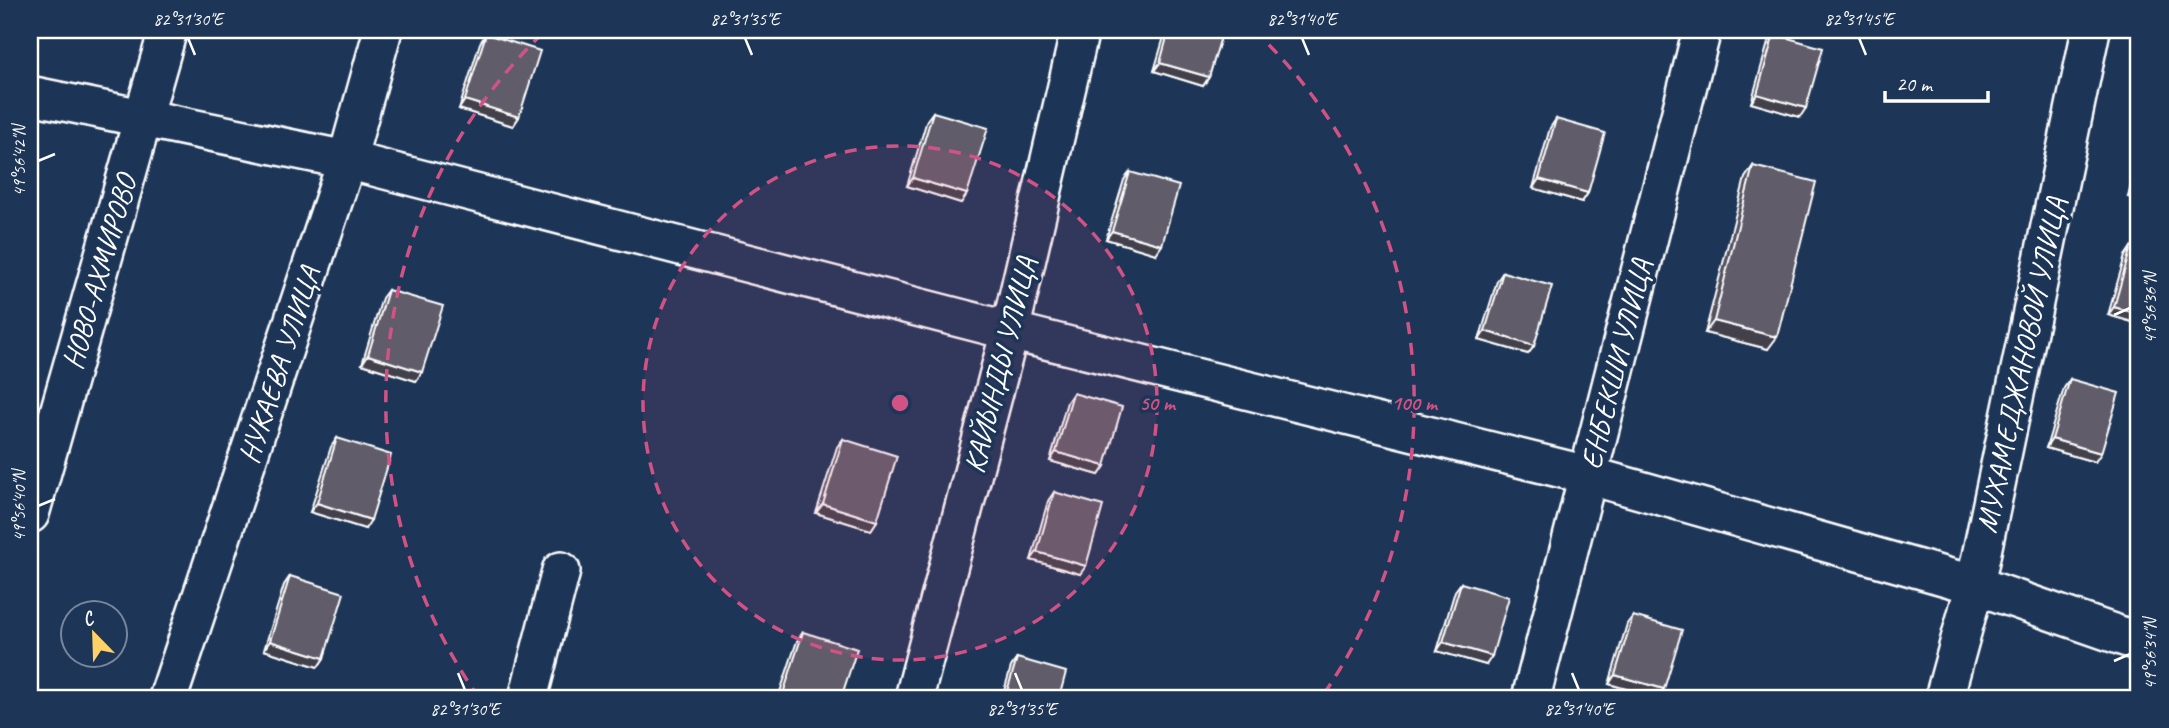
<svg xmlns="http://www.w3.org/2000/svg" width="2169" height="728" font-family="Caveat,sans-serif">
  <style>
    .lines { fill: none; stroke-linecap: round; stroke-linejoin: round }
    .minor-casing { stroke: #fff; stroke-width: 42 }
    .minor { stroke: #1d3557; stroke-width: 37 }
    .wall { fill: #534f5c; stroke: #fff; stroke-width: 2 }
    .shaded-wall { fill: #43404b; stroke: #fff; stroke-width: 2 }
    .building { fill: #605c6b; stroke: #fff; stroke-width: 2 }
    .ticks { fill: none; stroke: #fff; stroke-width: 2.5 }
    .ring { fill: none; stroke: #d15284; stroke-width: 3.5; stroke-dasharray: 12 9 }
    .labels { text-anchor: middle; stroke-width: 7; stroke-linejoin: round; paint-order: stroke }
    .street-label { font-size: 30px; fill: #fff; stroke: #1d3557 }
    .centre { fill: #d15284; stroke: #1d3557; stroke-width: 3.5 }
    .ring-label { font-size: 21px; text-anchor: middle; font-weight: bold; fill: #d15284; stroke: #1d3557; stroke-width: 7; stroke-linejoin: round; paint-order: stroke }
    .neatline { fill: none; stroke: #fff; stroke-width: 2.5 }
    .ticks-label { font-size: 18px; text-anchor: middle; fill: #fff }
  </style>
  <rect width="100%" height="100%" fill="#1d3557"/>
  <filter id="ink" filterUnits="userSpaceOnUse"><feTurbulence type="fractalNoise" baseFrequency=".0143" numOctaves="2"/><feDisplacementMap in="SourceGraphic" scale="14" xChannelSelector="R" yChannelSelector="G"/><feConvolveMatrix kernelMatrix="1 2 1 2 8 2 1 2 1" color-interpolation-filters="sRGB"/></filter>
  <g filter="url(#ink)">
    <g class="lines">
      <g class="minor-casing">
        <path id="minor" d="M 30,95 L 347,160 L 1010,331 L 1587,475 L 1975,585 L 2139,642
          M 30,514 L 168,30
          M 168,698 L 347,160 L 383,30
          M 528,698 L 561,571
          M 914,698 L 1010,331 L 1080,30
          M 1531,698 L 1702,30
          M 1944,698 L 1975,585 L 2091,30"/>
      </g>
      <use href="#minor" class="minor"/>
    </g>
    <path class="wall" d="M 1166,30 L 1223,30 L 1209,77 L 1203,86 L 1154,71 Z
      M 486,34 L 519,117 L 513,126 L 459,109 L 480,43 Z
      M 1774,34 L 1800,117 L 1751,103 L 1768,43 Z
      M 933,112 L 967,194 L 961,203 L 907,186 L 927,120 Z
      M 1556,119 L 1588,193 L 1582,202 L 1533,188 L 1550,128 Z
      M 2139,152 L 2139,200 L 2128,197 Z
      M 1753,166 L 1768,349 L 1705,333 L 1745,178 Z
      M 1130,172 L 1156,254 L 1106,239 L 1124,180 Z
      M 2131,247 L 2139,324 L 2108,315 L 2125,256 Z
      M 1503,272 L 1534,346 L 1528,354 L 1479,340 L 1497,281 Z
      M 388,290 L 422,372 L 416,381 L 362,364 L 382,298 Z
      M 2070,379 L 2095,462 L 2046,448 L 2064,388 Z
      M 1073,393 L 1105,466 L 1099,475 L 1050,461 L 1067,402 Z
      M 337,438 L 365,529 L 310,512 L 331,447 Z
      M 843,439 L 877,521 L 871,530 L 816,513 L 837,447 Z
      M 1054,492 L 1080,574 L 1031,560 L 1048,501 Z
      M 290,576 L 324,658 L 318,667 L 264,650 L 284,585 Z
      M 1461,583 L 1486,665 L 1437,651 L 1455,591 Z
      M 1633,616 L 1658,698 L 1609,684 L 1627,624 Z
      M 803,632 L 841,698 L 778,698 L 797,641 Z
      M 1017,658 L 1059,698 L 1002,698 L 1011,667 Z"/>
    <path class="shaded-wall" d="M 1160,63 L 1209,77 L 1203,86 L 1154,71 Z
      M 1757,94 L 1806,108 L 1800,117 L 1751,103 Z
      M 465,100 L 519,117 L 513,126 L 459,109 Z
      M 913,178 L 967,194 L 961,203 L 907,186 Z
      M 1539,179 L 1588,193 L 1582,202 L 1533,188 Z
      M 2134,189 L 2139,190 L 2139,200 L 2128,197 Z
      M 1112,231 L 1162,245 L 1156,254 L 1106,239 Z
      M 2114,307 L 2139,314 L 2139,324 L 2108,315 Z
      M 1714,321 L 1777,337 L 1768,349 L 1705,333 Z
      M 1485,331 L 1534,346 L 1528,354 L 1479,340 Z
      M 368,355 L 422,372 L 416,381 L 362,364 Z
      M 2052,439 L 2101,453 L 2095,462 L 2046,448 Z
      M 1056,452 L 1105,466 L 1099,475 L 1050,461 Z
      M 317,503 L 371,520 L 365,529 L 310,512 Z
      M 823,504 L 877,521 L 871,530 L 816,513 Z
      M 1037,552 L 1086,566 L 1080,574 L 1031,560 Z
      M 270,641 L 324,658 L 318,667 L 264,650 Z
      M 1443,642 L 1492,656 L 1486,665 L 1437,651 Z
      M 1615,675 L 1664,689 L 1658,698 L 1609,684 Z"/>
    <path class="building" d="M 1169,30 L 1223,30 L 1209,77 L 1160,63 Z
      M 486,34 L 540,51 L 519,117 L 465,100 Z
      M 1774,34 L 1823,48 L 1806,108 L 1757,94 Z
      M 933,112 L 988,128 L 967,194 L 913,178 Z
      M 1556,119 L 1605,133 L 1588,193 L 1539,179 Z
      M 1753,166 L 1816,182 L 1777,337 L 1714,321 Z
      M 2139,167 L 2139,190 L 2134,189 Z
      M 1130,172 L 1179,186 L 1162,245 L 1112,231 Z
      M 2131,247 L 2139,249 L 2139,314 L 2114,307 Z
      M 1503,272 L 1552,286 L 1534,346 L 1485,331 Z
      M 388,290 L 443,306 L 422,372 L 368,355 Z
      M 2070,379 L 2119,393 L 2101,453 L 2052,439 Z
      M 1073,393 L 1122,407 L 1105,466 L 1056,452 Z
      M 337,438 L 391,455 L 371,520 L 317,503 Z
      M 843,439 L 897,456 L 877,521 L 823,504 Z
      M 1054,492 L 1103,506 L 1086,566 L 1037,552 Z
      M 290,576 L 344,593 L 324,658 L 270,641 Z
      M 1461,583 L 1509,597 L 1492,656 L 1443,642 Z
      M 1633,616 L 1682,630 L 1664,689 L 1615,675 Z
      M 803,632 L 857,649 L 841,698 L 782,697 Z
      M 1017,658 L 1066,672 L 1059,698 L 1005,698 Z"/>
  </g>
  <path class="ticks" d="M 188,38 L 195,55M 745,38 L 752,55M 1302,38 L 1309,55M 1859,38 L 1866,55M 38,161 L 55,154M 2114,315 L 2130,308M 38,506 L 55,499M 2114,661 L 2130,654M 458,673 L 465,690M 1015,673 L 1022,690M 1572,673 L 1579,690"/>
  <circle cx="900" cy="403" r="257" fill="#d15284" fill-opacity=".12"/>
  <g class="ring">
    <circle cx="900" cy="403" r="257"/>
    <path d="M479 698A514 514 0 0 1 546 30M1254 30A514 514 0 0 1 1321 698"/>
  </g>
  <g class="labels">
    <g class="street-label">
      <text transform="translate(99 272) rotate(-74)" y="10">НОВО-АХМИРОВО</text>
      <text transform="translate(1616 364) rotate(-76)" y="10">ЕНБЕКШИ УЛИЦА</text>
      <text transform="translate(279 365) rotate(-72)" y="10">НУКАЕВА УЛИЦА</text>
      <text transform="translate(1000 365) rotate(-76)" y="10">КАЙЫНДЫ УЛИЦА</text>
      <text transform="translate(2021 365) rotate(-78)" y="10">МУХАМЕДЖАНОВОЙ УЛИЦА</text>
    </g>
  </g>
  <circle cx="900" cy="403" r="10" class="centre"/>
  <g class="ring-label">
    <text x="1157" y="410">50 m</text>
    <text x="1414" y="410">100 m</text>
  </g>
  <rect width="2169" height="728" fill="none" stroke="#1d3557" stroke-width="77"/>
  <g transform="translate(94 634) rotate(337)"><circle r="33" fill="#1d3557" stroke="#77869a" stroke-width="2"/>
  <path d="M0-5L12 26L0 18L-12 26Z" fill="#ffd166"/>
  <text y="-10" font-size="19" font-weight="bold" text-anchor="middle" fill="#ffffff">С</text>
  </g>
  <path d="M1885 91v10h103v-10" fill="none" stroke="#ffffff" stroke-width="3.5"/>
  <text x="1896" y="91" font-size="21" fill="#ffffff" stroke="#1d3557" stroke-width="5" paint-order="stroke">20 m</text>
  <rect x="38" y="38" width="2092" height="652" class="neatline"/>
  <g class="ticks-label">
    <text x="188" y="25">82°31'30"E</text>
    <text x="745" y="25">82°31'35"E</text>
    <text x="1302" y="25">82°31'40"E</text>
    <text x="1859" y="25">82°31'45"E</text>
    <text transform="translate(19 161) rotate(-90)" y="6">49°56'42"N</text>
    <text transform="translate(2150 308) rotate(-90)" y="6">49°56'36"N</text>
    <text transform="translate(19 506) rotate(-90)" y="6">49°56'40"N</text>
    <text transform="translate(2150 654) rotate(-90)" y="6">49°56'34"N</text>
    <text x="465" y="715">82°31'30"E</text>
    <text x="1022" y="715">82°31'35"E</text>
    <text x="1579" y="715">82°31'40"E</text>
  </g>
</svg>
